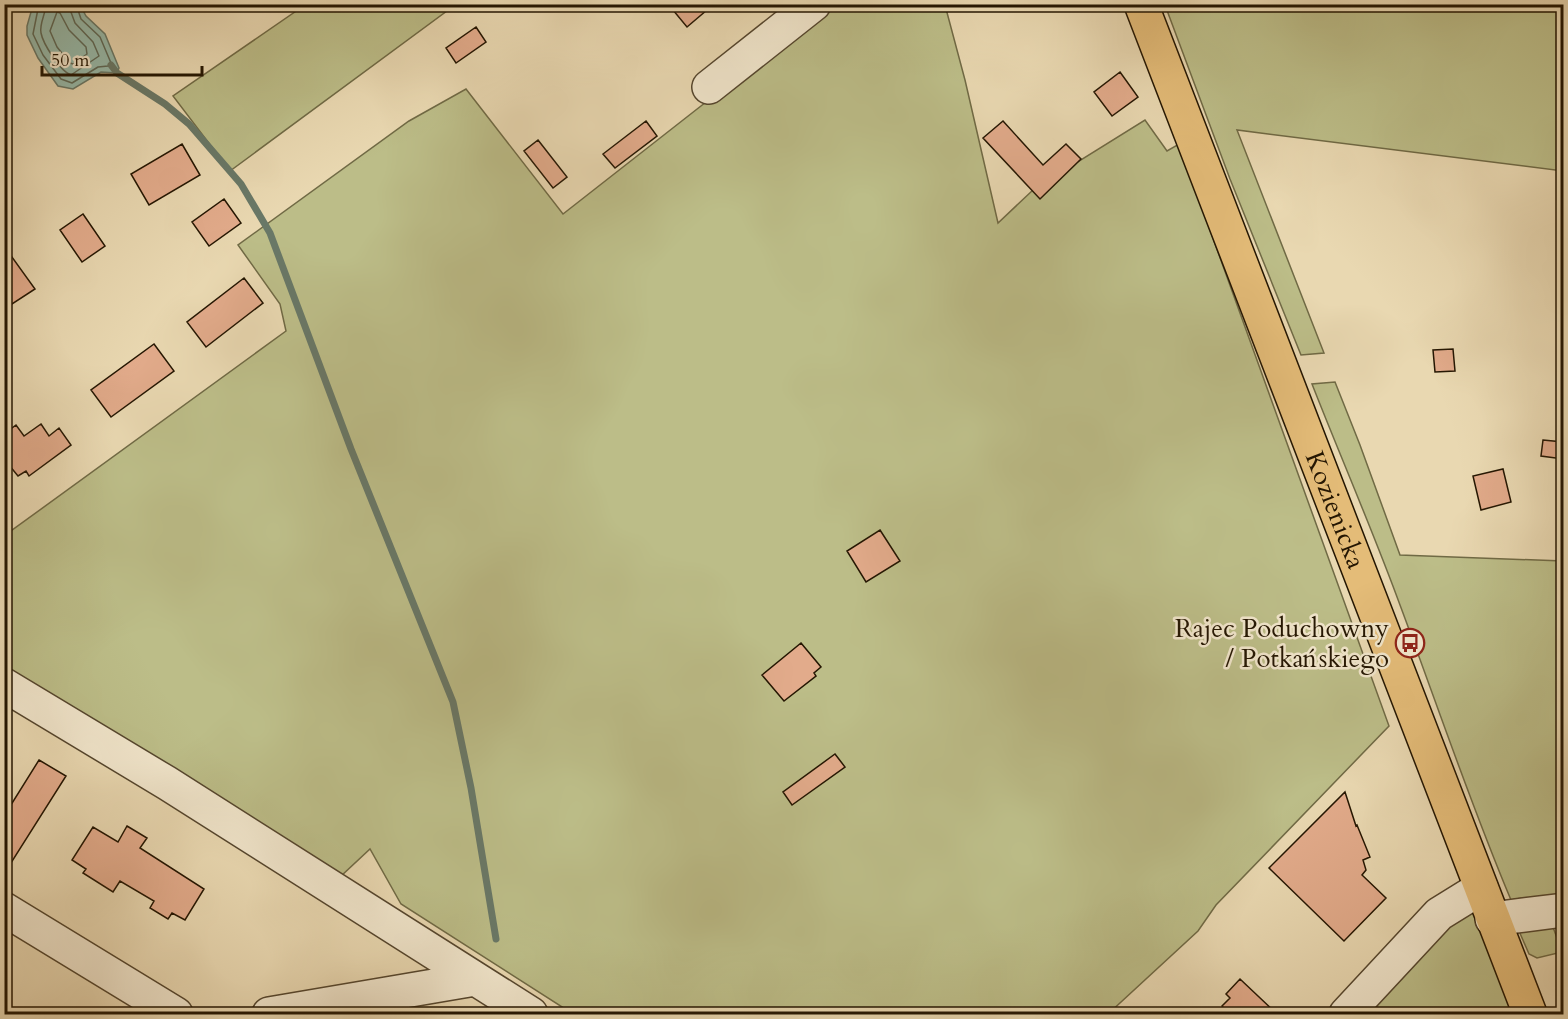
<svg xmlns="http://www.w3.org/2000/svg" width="1568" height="1019" font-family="Cardo,serif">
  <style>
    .green { fill: #bcbd88; stroke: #706a45; stroke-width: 1.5 }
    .water { fill: #97baaa; stroke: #697867; stroke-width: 1.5 }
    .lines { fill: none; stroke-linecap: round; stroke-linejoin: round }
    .shore { stroke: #5e6856; stroke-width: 1.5 }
    .stream { stroke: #697867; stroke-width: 7 }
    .building { fill: #e2ab8b; stroke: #241602; stroke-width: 1.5 }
    .minor-casing { stroke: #55462e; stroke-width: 36 }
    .major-casing { stroke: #241602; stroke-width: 36 }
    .minor { stroke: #f1e6cc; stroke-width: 33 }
    .major { stroke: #e4bc78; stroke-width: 33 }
    .labels { text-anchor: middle; stroke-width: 5; stroke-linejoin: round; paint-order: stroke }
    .street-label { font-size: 26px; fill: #241602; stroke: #f1e6cc }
    .poi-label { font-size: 26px; fill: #241602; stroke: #f1e6cc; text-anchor: end }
  </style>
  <rect width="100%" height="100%" fill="#e9d8b1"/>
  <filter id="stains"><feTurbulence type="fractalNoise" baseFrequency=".00333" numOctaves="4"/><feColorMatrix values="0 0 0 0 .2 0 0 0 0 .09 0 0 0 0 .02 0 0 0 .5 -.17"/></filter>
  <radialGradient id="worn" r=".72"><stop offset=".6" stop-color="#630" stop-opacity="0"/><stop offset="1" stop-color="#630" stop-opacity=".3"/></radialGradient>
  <path class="green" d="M 305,5 L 455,5 L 230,171 L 173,96 Z
    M 830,5 L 945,5 L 965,80 L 998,223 L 1034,189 L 1145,120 L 1167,151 L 1179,144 L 1389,726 L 1216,905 L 1198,931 L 1108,1014 L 573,1014 L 401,904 L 370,849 L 341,876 L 5,666 L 4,536 L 286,331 L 280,304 L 238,245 L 409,121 L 466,89 L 563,214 Z
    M 1165,5 L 1563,5 L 1563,171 L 1237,130 L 1324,353 L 1301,355 L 1230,179 Z
    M 1335,382 L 1360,445 L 1400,555 L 1563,561 L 1564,915 L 1549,916 L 1562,952 L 1537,958 L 1529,954 L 1516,924 L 1528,913 L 1521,898 L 1511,900 C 1470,803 1437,704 1400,605 C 1373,531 1341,458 1312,384 Z
    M 1462,910 L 1477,911 L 1507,991 L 1511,1014 L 1361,1014 Z"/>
  <path class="water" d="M 33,5 L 80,5 L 86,16 L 105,34 L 119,68 L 117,73 L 101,72 L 73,89 L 58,86 L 38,58 L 27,35 L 27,26 Z"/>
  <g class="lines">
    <path class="shore" d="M 39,4 L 33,34 L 43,55 L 61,79 L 72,83 L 98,67 L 108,66 L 111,63 L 100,37 L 81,19 L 76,4
      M 46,4 C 46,13 39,24 41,33 C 43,44 61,72 71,75 L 99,56 L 93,42 L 75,23 L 68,4
      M 57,12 L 60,13 L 69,30 L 86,47 L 87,54 L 73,64 L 70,63 L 57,47 L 50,31 Z"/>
    <path class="stream" d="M 111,65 L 117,73 L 165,104 L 189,124 L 241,184 L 270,233 L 351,449 L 453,702 L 471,788 L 496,939"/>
  </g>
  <path class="building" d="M 668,4 L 714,4 L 687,27 Z
    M 476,27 L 486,42 L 456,63 L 446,48 Z
    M 1120,72 L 1138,97 L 1112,116 L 1094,92 Z
    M 646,121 L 657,136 L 615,168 L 603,154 Z
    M 1003,121 L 1043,165 L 1066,144 L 1081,159 L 1040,199 L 983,138 Z
    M 538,140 L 567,177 L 553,188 L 524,151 Z
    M 182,144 L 200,175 L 149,205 L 131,174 Z
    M 224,199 L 241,223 L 209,246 L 192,222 Z
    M 83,214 L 105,246 L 82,262 L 60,230 Z
    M 4,246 L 35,289 L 12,304 L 4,294 Z
    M 244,278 L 263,303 L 206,347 L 187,322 Z
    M 154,344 L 174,371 L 111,417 L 91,390 Z
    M 1453,349 L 1455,371 L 1435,372 L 1433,350 Z
    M 41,424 L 49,436 L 59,428 L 71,445 L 29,476 L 26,471 L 18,476 L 4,459 L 4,434 L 16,425 L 24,436 Z
    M 1543,440 L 1563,442 L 1563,459 L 1541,456 Z
    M 1503,469 L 1511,502 L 1481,510 L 1473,476 Z
    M 880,530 L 900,561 L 866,582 L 847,551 Z
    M 801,643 L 821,667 L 814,673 L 816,676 L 784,701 L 762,675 Z
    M 835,754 L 845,767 L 792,805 L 783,792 Z
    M 39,760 L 66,776 L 4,874 L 4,816 Z
    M 1345,792 L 1356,826 L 1357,825 L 1370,857 L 1363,860 L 1366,870 L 1362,875 L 1386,898 L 1344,941 L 1269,868 Z
    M 127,826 L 147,838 L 140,848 L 204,889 L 185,920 L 172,913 L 168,919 L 150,908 L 154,901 L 120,881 L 113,892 L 83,873 L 86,869 L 72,860 L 93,827 L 118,842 Z
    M 1240,979 L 1277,1014 L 1230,1014 L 1222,1006 L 1230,998 L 1226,994 Z"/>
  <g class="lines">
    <g class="minor-casing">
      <path id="minor" d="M 709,87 L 814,4
        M 4,685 L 167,783 L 531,1014
        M 4,909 L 176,1014
        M 1492,919 L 1564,910
        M 269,1014 L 475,979
        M 1346,1014 L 1439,914 L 1481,888"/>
    </g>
    <g class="major-casing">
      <g id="major">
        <path id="s1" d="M 1141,4 L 1530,1014"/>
      </g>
    </g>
    <use href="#minor" class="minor"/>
    <use href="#major" class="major"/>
  </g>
  <defs>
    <g id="bus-ring" transform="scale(1.5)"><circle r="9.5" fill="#f1e6cc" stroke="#8f2418" stroke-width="1.5"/><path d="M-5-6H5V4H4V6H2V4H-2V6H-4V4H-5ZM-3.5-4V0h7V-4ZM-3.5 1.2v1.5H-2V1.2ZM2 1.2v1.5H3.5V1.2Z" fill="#8f2418"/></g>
  </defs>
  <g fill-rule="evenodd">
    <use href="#bus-ring" x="1410" y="643"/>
  </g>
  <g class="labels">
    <g class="street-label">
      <text dy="9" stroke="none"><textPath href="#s1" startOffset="542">Kozienicka</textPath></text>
    </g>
    <g class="poi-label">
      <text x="1389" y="637">Rajec Poduchowny<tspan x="1389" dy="30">/ Potkańskiego</tspan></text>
    </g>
  </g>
  <rect width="1568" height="1019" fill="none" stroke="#e9d8b1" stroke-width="24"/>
  <rect x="6" y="6" width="1556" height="1007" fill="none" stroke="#241602" stroke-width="3"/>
  <rect x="12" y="12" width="1544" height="995" fill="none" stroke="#241602" stroke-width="1.5"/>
  <path d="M42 66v9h160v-9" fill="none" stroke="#241602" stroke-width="3"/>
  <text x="51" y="66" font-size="18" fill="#241602" stroke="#f1e6cc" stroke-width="4.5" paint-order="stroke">50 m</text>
  <rect width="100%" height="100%" filter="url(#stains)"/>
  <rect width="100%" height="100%" fill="url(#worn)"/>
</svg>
